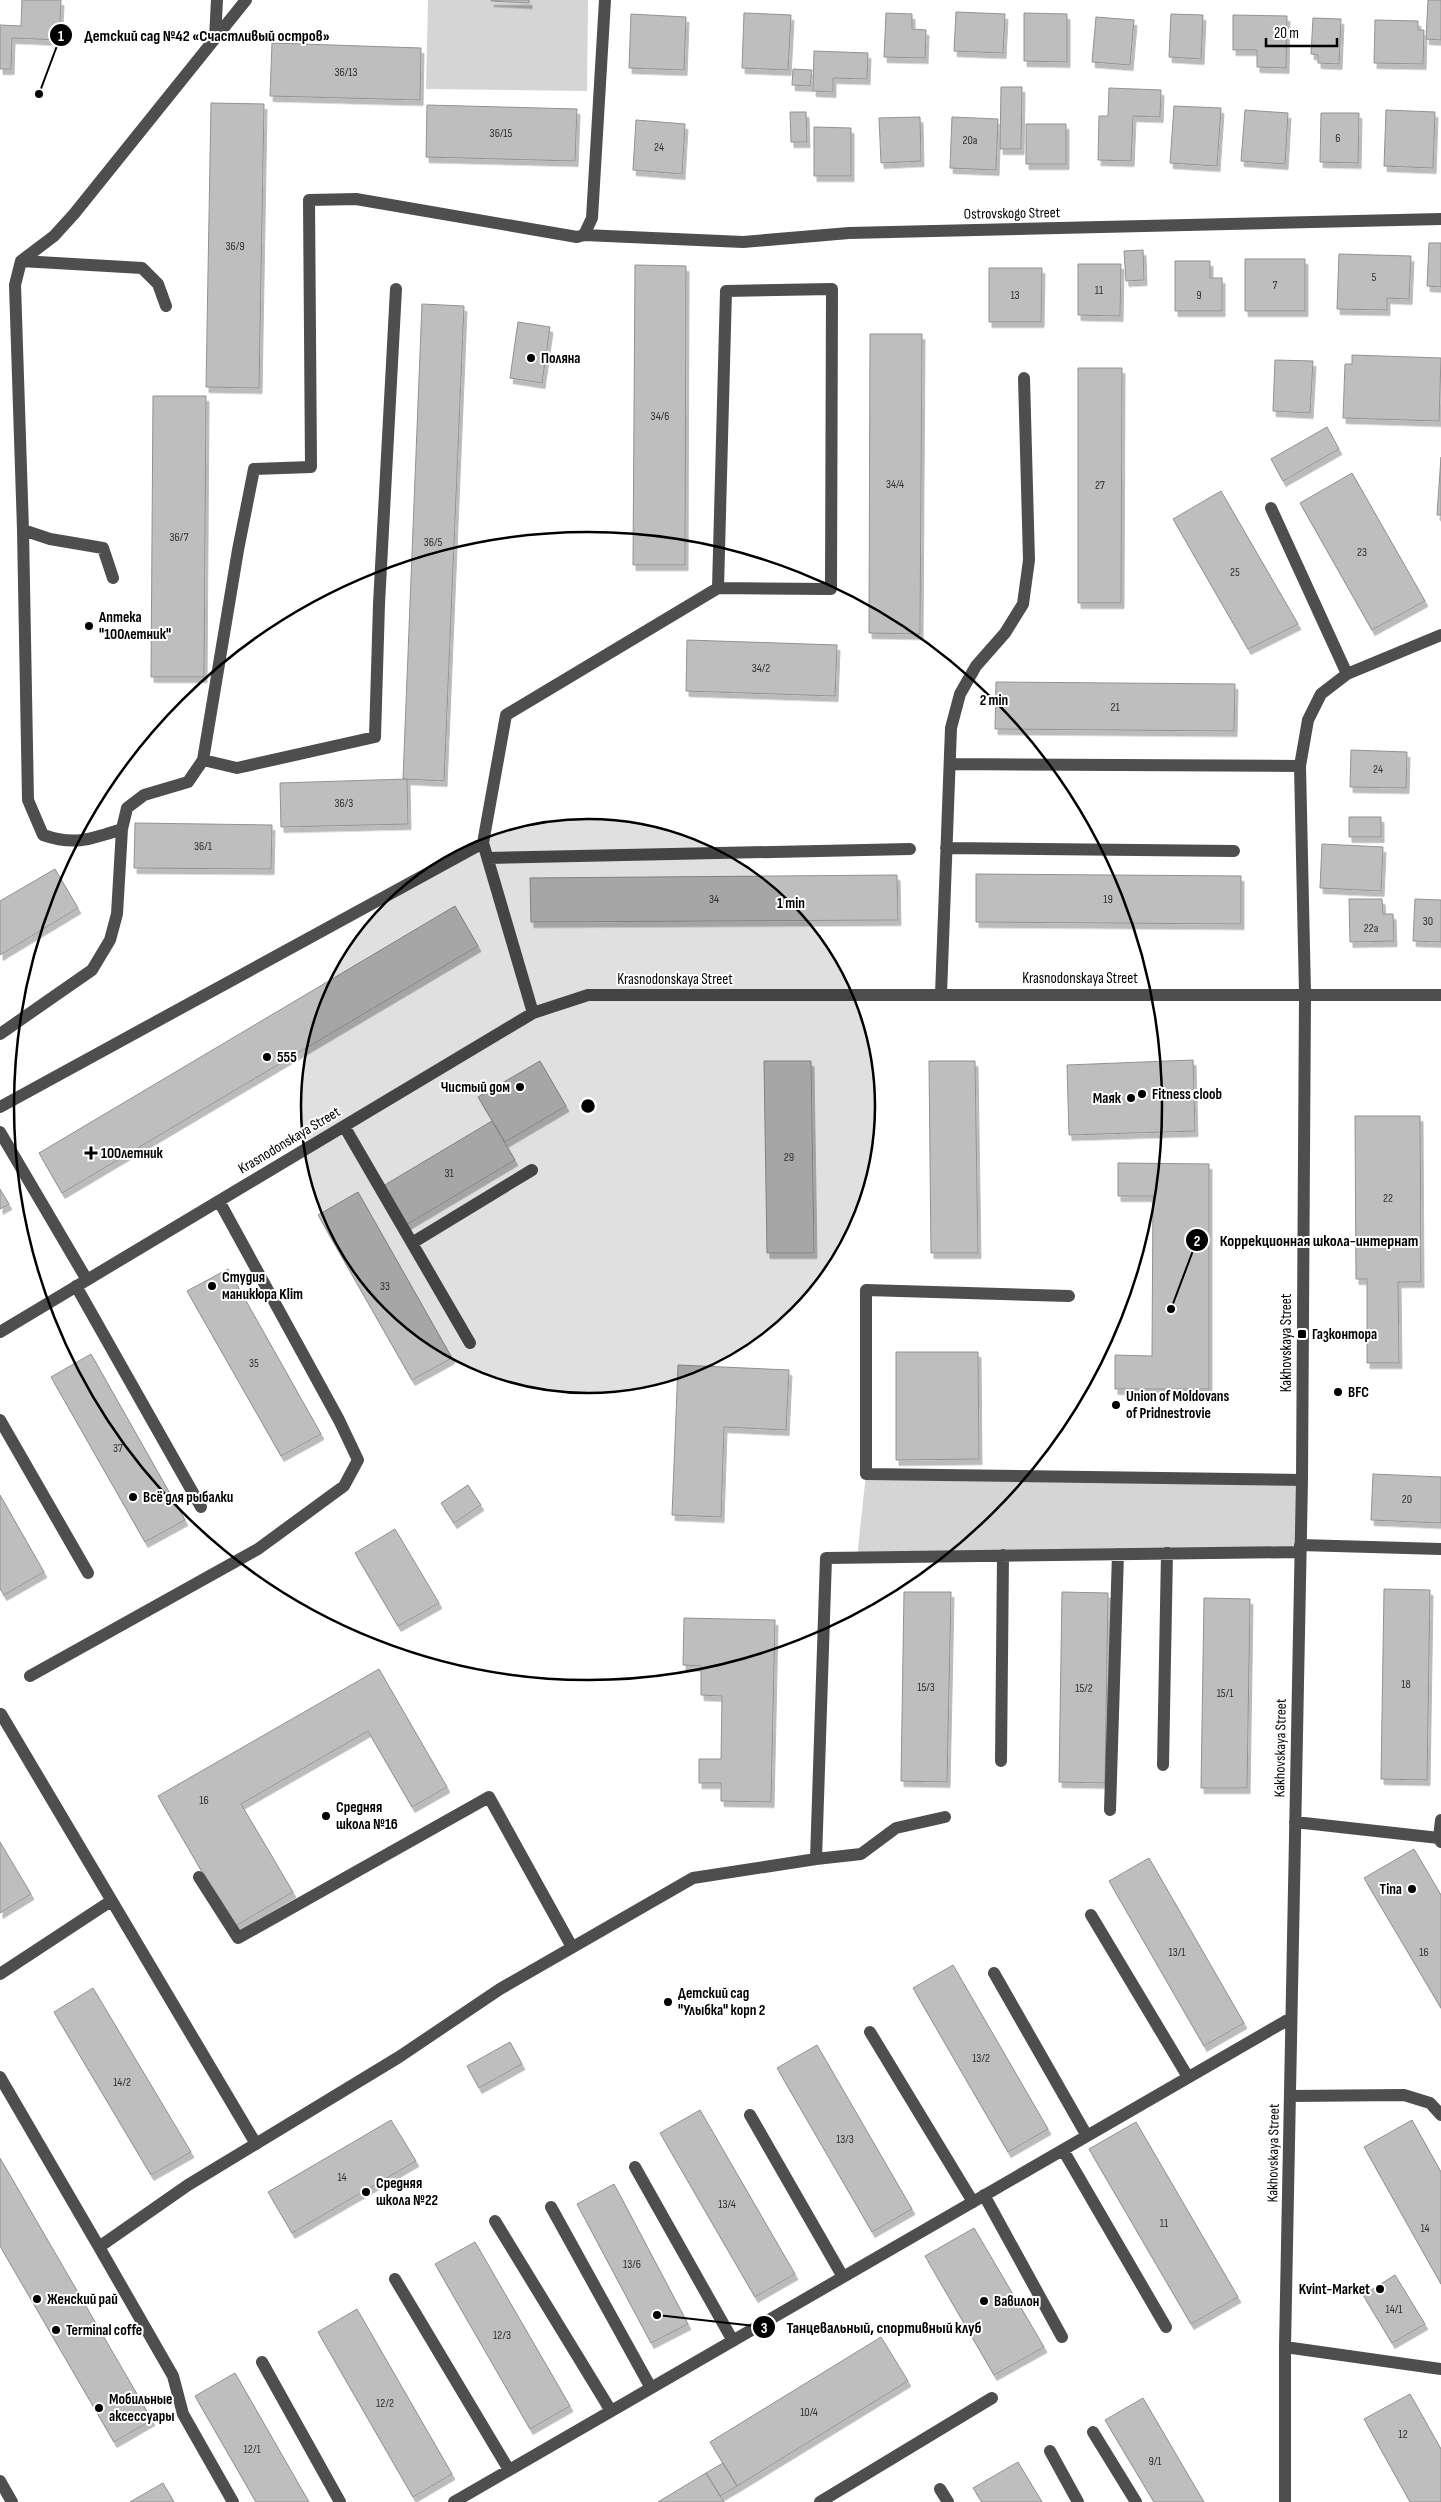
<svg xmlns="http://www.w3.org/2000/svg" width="1441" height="2502" font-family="'Sofia Sans Condensed',sans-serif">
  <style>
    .green { fill: #d5d5d5 }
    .building { fill: #bebebe; stroke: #929292; filter: url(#shadow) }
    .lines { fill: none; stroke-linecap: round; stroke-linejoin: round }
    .minor { stroke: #4e4e4e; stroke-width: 12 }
    .ring { fill: none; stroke: #000; stroke-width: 2.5 }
    .poi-dot { fill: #000; stroke: #fff; stroke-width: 2 }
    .labels { text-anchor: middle; stroke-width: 4; stroke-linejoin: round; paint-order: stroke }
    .number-label { font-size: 12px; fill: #303030 }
    .street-label { font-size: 15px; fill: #000; stroke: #fff }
    .poi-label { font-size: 15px; font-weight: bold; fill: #000; stroke: #fff; text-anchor: start }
    .centre { fill: #000; stroke: #fff; stroke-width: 2.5 }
    .ring-label { font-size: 15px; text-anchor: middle; font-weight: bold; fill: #000; stroke: #fff; stroke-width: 4; stroke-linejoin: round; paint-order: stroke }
    .leader { fill: none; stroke: #000; stroke-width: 2 }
    .callout-dot { fill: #000; stroke: #fff; stroke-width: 2 }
    .mark-label { font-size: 15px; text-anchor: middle; font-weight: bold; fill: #fff }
    .callout-label { font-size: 16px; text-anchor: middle; font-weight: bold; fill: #000; stroke: #fff; stroke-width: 4; stroke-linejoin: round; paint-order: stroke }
  </style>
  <defs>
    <filter id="shadow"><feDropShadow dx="3" dy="5.5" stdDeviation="0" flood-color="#0004"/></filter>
  </defs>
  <rect width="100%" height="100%" fill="#fff"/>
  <path class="green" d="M 428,0 L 588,0 L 587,91 L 426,89 Z
    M 866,1474 L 1302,1480 L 1300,1552 L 857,1557 Z"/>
  <path class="building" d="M 22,0 L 61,0 L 59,40 L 12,38 L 11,69 L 0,69 L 0,25 L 21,26 Z
    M 491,0 L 529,0 L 529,3 L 491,1 Z
    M 1428,0 L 1441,0 L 1441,40 L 1426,39 Z
    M 956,12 L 1005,14 L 1003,53 L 954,51 Z
    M 744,13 L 791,15 L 788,70 L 742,68 Z
    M 886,13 L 912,14 L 912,29 L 926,30 L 925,58 L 884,57 Z
    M 1024,13 L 1067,14 L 1067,62 L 1024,61 Z
    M 631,14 L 686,17 L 684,70 L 629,68 Z
    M 1171,14 L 1203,15 L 1201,59 L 1169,57 Z
    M 1233,15 L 1287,16 L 1286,68 L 1257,67 L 1257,50 L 1233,50 Z
    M 1096,17 L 1134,20 L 1130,65 L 1092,62 Z
    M 1313,18 L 1341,19 L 1339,64 L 1318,63 L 1318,55 L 1311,54 Z
    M 1375,20 L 1418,21 L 1418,30 L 1424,30 L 1423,64 L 1374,63 Z
    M 272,43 L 421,48 L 420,100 L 270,96 Z
    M 814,51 L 868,53 L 867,79 L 833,78 L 833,92 L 813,91 Z
    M 793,69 L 812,70 L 810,86 L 792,85 Z
    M 1001,87 L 1022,87 L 1021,149 L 1000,149 Z
    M 1109,88 L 1161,90 L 1160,117 L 1133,116 L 1131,161 L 1098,160 L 1099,116 L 1108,116 Z
    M 211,103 L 264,104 L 259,388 L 206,387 Z
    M 427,105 L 577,109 L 575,161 L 426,157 Z
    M 1174,106 L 1221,108 L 1217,166 L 1170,163 Z
    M 1245,110 L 1288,113 L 1285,164 L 1241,161 Z
    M 1386,110 L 1435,112 L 1433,168 L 1384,166 Z
    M 790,112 L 806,112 L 807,142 L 791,142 Z
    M 1321,113 L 1359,113 L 1358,163 L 1320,162 Z
    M 920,117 L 921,161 L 881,163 L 879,118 Z
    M 952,117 L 998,119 L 996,170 L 950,168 Z
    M 636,120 L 685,124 L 682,174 L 633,170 Z
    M 1026,124 L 1066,124 L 1066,164 L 1026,164 Z
    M 814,127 L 851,128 L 851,176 L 814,176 Z
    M 1429,243 L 1441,243 L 1441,287 L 1427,286 Z
    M 1143,250 L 1144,280 L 1126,281 L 1124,251 Z
    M 1339,254 L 1411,256 L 1409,299 L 1387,298 L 1387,310 L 1337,309 Z
    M 1245,259 L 1305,259 L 1305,311 L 1245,311 Z
    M 1175,261 L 1210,261 L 1210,278 L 1222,278 L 1222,311 L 1175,311 Z
    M 1078,264 L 1121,264 L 1120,316 L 1078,315 Z
    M 635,265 L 686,266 L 685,565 L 633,565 Z
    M 989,268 L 1042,268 L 1041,322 L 989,322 Z
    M 422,304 L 464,306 L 444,781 L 403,779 Z
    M 518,322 L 550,327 L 542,383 L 510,378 Z
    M 870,334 L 922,334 L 920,634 L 869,633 Z
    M 1352,355 L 1441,358 L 1439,421 L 1343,418 L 1345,364 L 1352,364 Z
    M 1275,360 L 1313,361 L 1310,413 L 1273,411 Z
    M 1078,368 L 1122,368 L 1121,603 L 1078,603 Z
    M 153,396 L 206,396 L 204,677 L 151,677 Z
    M 1327,427 L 1339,449 L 1283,481 L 1271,459 Z
    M 1441,457 L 1441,515 L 1437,515 Z
    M 1352,473 L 1425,601 L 1372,630 L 1300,503 Z
    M 1221,491 L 1298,624 L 1248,649 L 1173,519 Z
    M 687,640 L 837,645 L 835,696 L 686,691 Z
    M 996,682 L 1235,684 L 1234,731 L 995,729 Z
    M 1351,750 L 1407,752 L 1406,788 L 1350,787 Z
    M 407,779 L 408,824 L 281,827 L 280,783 Z
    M 1349,817 L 1381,817 L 1381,837 L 1349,837 Z
    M 135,823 L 272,825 L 271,869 L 134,868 Z
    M 1322,844 L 1383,847 L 1381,891 L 1320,888 Z
    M 55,869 L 78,908 L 0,955 L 0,901 Z
    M 976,874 L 1241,876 L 1241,924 L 976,922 Z
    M 897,875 L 898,920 L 531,922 L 530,878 Z
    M 1349,899 L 1382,899 L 1383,914 L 1393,914 L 1394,941 L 1350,942 Z
    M 1415,899 L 1441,900 L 1441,942 L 1413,941 Z
    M 455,906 L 478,946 L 62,1193 L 39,1153 Z
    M 1193,1060 L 1195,1131 L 1069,1135 L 1067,1065 Z
    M 540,1061 L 566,1106 L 505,1142 L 478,1097 Z
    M 764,1061 L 811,1061 L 814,1253 L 767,1253 Z
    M 929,1061 L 975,1061 L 978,1253 L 931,1253 Z
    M 1355,1116 L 1420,1116 L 1421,1282 L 1398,1282 L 1399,1363 L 1367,1363 L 1367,1279 L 1356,1279 Z
    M 492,1121 L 515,1160 L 406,1225 L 383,1186 Z
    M 1118,1163 L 1209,1164 L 1209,1389 L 1115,1389 L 1115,1355 L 1152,1356 L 1153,1196 L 1118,1196 Z
    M 0,1189 L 9,1204 L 0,1209 Z
    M 358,1192 L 452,1358 L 412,1380 L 318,1215 Z
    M 228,1269 L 321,1434 L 281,1456 L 187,1291 Z
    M 896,1352 L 978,1352 L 979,1459 L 896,1460 Z
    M 91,1354 L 185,1520 L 145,1542 L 51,1377 Z
    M 678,1365 L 789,1370 L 786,1430 L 724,1427 L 721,1517 L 672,1515 Z
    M 1373,1474 L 1441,1477 L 1441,1523 L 1371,1520 Z
    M 468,1485 L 481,1505 L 454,1523 L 441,1503 Z
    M 0,1495 L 44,1572 L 4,1595 L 0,1589 Z
    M 395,1529 L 439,1603 L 398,1626 L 355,1553 Z
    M 1384,1589 L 1430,1590 L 1427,1780 L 1381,1779 Z
    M 904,1592 L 951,1592 L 947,1782 L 901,1781 Z
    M 1062,1592 L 1108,1593 L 1105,1783 L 1059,1782 Z
    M 1204,1598 L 1250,1599 L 1247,1788 L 1201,1788 Z
    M 684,1618 L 775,1620 L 771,1802 L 721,1801 L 721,1783 L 699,1783 L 699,1759 L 721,1759 L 722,1696 L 701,1695 L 701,1666 L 683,1665 Z
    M 379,1669 L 447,1787 L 412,1807 L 368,1731 L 241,1804 L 293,1892 L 234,1927 L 158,1796 Z
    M 0,1842 L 31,1894 L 0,1913 Z
    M 1414,1849 L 1441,1895 L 1441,2008 L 1364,1878 Z
    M 1149,1858 L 1244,2023 L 1204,2046 L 1109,1881 Z
    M 953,1965 L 1048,2129 L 1008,2152 L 913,1988 Z
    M 93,1988 L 191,2152 L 151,2175 L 54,2012 Z
    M 510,2042 L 522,2064 L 479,2088 L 467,2066 Z
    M 817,2045 L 912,2209 L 872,2232 L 777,2068 Z
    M 700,2110 L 795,2274 L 755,2297 L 660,2133 Z
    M 391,2120 L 416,2161 L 292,2233 L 268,2192 Z
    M 1412,2120 L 1441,2172 L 1441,2284 L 1364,2147 Z
    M 1136,2122 L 1238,2297 L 1191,2324 L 1089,2149 Z
    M 0,2158 L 152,2420 L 114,2442 L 0,2246 Z
    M 614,2184 L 688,2324 L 651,2343 L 577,2204 Z
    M 974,2228 L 1044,2347 L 994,2375 L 925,2256 Z
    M 475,2242 L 570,2406 L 530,2429 L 435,2264 Z
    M 1395,2275 L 1425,2324 L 1392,2343 L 1363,2295 Z
    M 357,2309 L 452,2474 L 413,2497 L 318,2332 Z
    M 881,2337 L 908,2381 L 737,2486 L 710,2442 Z
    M 235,2373 L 309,2502 L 256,2502 L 195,2396 Z
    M 1410,2394 L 1441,2449 L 1441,2502 L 1410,2502 L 1364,2419 Z
    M 1143,2398 L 1204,2502 L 1154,2502 L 1105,2420 Z
    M 1018,2462 L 1042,2502 L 982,2502 L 973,2488 Z
    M 723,2463 L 737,2486 L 720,2496 L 706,2473 Z
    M 706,2473 L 724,2502 L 658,2502 Z
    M 163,2483 L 174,2502 L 130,2502 Z"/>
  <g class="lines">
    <path class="minor" d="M 215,38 L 217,0
      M 584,235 L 743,242 L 849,233 L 1441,219
      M 21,261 L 142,268 L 158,284 L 166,306
      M 1271,508 L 1347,674
      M 23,530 L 50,539 L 103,548 L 113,578
      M 203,760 L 237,768 L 375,737 L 379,604 L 396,289
      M 950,764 L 1300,766
      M 122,829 C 91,839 75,846 43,835 L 28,800 L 23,530 L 15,285 L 21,261 L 54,236 L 74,214 L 246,0
      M 946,848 L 1234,851
      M 488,858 L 910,849
      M 941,994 L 951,728 L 960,694 L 976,666 L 1005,633 L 1023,604 L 1029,560 L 1024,378
      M 533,1013 L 483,843 L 506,715 L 718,588 L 831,589 L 832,289 L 726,291 L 718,588
      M 0,1034 L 92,970 L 110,940 L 117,914 L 122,829 L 127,808 L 144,795 L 188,782 L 203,760 L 238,550 L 254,469 L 311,467 L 309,200 L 356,199 L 577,237 L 584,235 L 592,218 L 605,0
      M 0,1107 L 483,843
      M 344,1126 L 470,1343
      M 0,1132 L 87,1280
      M 412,1243 L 532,1170
      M 76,1286 L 201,1507
      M 1069,1296 L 866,1290 L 866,1474 L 1302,1480
      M 0,1332 L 533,1013 L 588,995 L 1441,995
      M 0,1420 L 88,1573
      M 1300,1545 L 1441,1549
      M 30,1676 L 258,1549 L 344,1486 L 358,1460 L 339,1420 L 219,1201
      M 1,1714 L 256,2144
      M 1001,1761 L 1003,1555
      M 1163,1765 L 1167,1553
      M 1110,1810 L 1118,1554
      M 1295,1822 L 1439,1838 L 1441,1842
      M 1439,1838 L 1441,1820
      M 816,1859 L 861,1854 L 896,1828 L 945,1817
      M 199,1877 L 238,1938 L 489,1797 L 572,1947
      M 1091,1915 L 1188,2077
      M 994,1973 L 1087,2136
      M 0,1974 L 111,1901
      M 870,2032 L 973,2202
      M 0,2077 L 99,2247 L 188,2185 L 399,2057 L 500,1989 L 693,1878 L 816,1859 L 826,1558 L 1300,1552
      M 1290,2096 L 1404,2095 L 1430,2103 L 1441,2115
      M 750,2115 L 843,2277
      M 1063,2150 L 1166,2327
      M 635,2167 L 733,2341
      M 984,2195 L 1062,2337
      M 551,2207 L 651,2388
      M 495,2221 L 611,2411
      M 99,2247 L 173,2376 L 183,2414 L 233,2502
      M 395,2279 L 509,2470
      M 1285,2347 L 1441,2369
      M 262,2362 L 340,2502
      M 1093,2432 L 1136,2502
      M 1050,2451 L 1078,2502
      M 0,2481 L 12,2502
      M 940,2489 L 948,2502
      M 454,2502 L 1291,2018
      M 820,2502 L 992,2398
      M 1285,2502 L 1285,2347 L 1302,1480 L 1305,994 L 1300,766 L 1308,720 L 1321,694 L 1347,674 L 1441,635"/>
  </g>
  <circle cx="588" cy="1106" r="287" fill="#000" fill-opacity=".12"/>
  <g class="ring">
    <circle cx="588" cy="1106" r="287"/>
    <circle cx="588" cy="1106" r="574"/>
  </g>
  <g class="poi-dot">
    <circle cx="531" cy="358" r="5"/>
    <circle cx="89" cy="626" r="5"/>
    <circle cx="267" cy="1057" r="5"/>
    <circle cx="520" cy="1087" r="5"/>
    <circle cx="1142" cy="1094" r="5"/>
    <circle cx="1131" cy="1098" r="5"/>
    <path d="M88.5 1145.5h5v5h5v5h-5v5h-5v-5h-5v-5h5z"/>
    <circle cx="212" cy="1286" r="5"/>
    <rect x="1297" y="1329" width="10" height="10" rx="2.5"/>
    <circle cx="1338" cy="1392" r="5"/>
    <circle cx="1116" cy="1405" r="5"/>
    <circle cx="133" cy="1497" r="5"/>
    <circle cx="326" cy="1816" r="5"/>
    <circle cx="1412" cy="1889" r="5"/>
    <circle cx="668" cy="2002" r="5"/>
    <circle cx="366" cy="2192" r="5"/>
    <circle cx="1380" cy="2289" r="5"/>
    <circle cx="37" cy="2299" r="5"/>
    <circle cx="984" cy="2301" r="5"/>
    <circle cx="56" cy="2330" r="5"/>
    <circle cx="99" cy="2408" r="5"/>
  </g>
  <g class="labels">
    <g class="number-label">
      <text x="346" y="76">36/13</text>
      <text x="501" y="137">36/15</text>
      <text x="1338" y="142">6</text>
      <text x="970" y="144">20а</text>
      <text x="659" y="151">24</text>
      <text x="235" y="250">36/9</text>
      <text x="1374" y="281">5</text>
      <text x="1275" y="289">7</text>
      <text x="1099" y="294">11</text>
      <text x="1015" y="299">13</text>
      <text x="1199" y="299">9</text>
      <text x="660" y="420">34/6</text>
      <text x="895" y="488">34/4</text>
      <text x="1100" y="489">27</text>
      <text x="179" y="541">36/7</text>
      <text x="433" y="546">36/5</text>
      <text x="1362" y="556">23</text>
      <text x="1235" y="576">25</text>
      <text x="761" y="672">34/2</text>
      <text x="1115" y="711">21</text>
      <text x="1378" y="773">24</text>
      <text x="344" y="807">36/3</text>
      <text x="203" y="850">36/1</text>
      <text x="714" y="903">34</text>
      <text x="1108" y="903">19</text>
      <text x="1428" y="925">30</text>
      <text x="1371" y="932">22а</text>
      <text x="789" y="1161">29</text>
      <text x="449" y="1177">31</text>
      <text x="1388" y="1202">22</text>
      <text x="385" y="1290">33</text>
      <text x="254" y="1367">35</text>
      <text x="118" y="1452">37</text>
      <text x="1407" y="1503">20</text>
      <text x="1406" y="1688">18</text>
      <text x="926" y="1691">15/3</text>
      <text x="1084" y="1692">15/2</text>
      <text x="1225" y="1697">15/1</text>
      <text x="204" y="1804">16</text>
      <text x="1177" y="1956">13/1</text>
      <text x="1424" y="1956">16</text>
      <text x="981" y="2062">13/2</text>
      <text x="122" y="2086">14/2</text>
      <text x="845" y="2143">13/3</text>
      <text x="342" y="2181">14</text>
      <text x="727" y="2208">13/4</text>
      <text x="1164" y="2227">11</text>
      <text x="1425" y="2232">14</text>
      <text x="632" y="2268">13/6</text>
      <text x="1394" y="2313">14/1</text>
      <text x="502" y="2339">12/3</text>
      <text x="385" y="2407">12/2</text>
      <text x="809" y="2416">10/4</text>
      <text x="1403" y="2438">12</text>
      <text x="252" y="2453">12/1</text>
      <text x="1155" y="2465">9/1</text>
    </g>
    <g class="street-label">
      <text transform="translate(1012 213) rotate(-1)" y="5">Ostrovskogo Street</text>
      <text x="1080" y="983">Krasnodonskaya Street</text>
      <text x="675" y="984">Krasnodonskaya Street</text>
      <text transform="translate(289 1140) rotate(-31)" y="5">Krasnodonskaya Street</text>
      <text transform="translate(1286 1343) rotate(-90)" y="5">Kakhovskaya Street</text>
      <text transform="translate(1280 1748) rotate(-89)" y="5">Kakhovskaya Street</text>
      <text transform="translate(1273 2153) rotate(-89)" y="5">Kakhovskaya Street</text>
    </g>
    <g class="poi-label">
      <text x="541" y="363">Поляна</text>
      <text x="99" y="622">Аптека<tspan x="99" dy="17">"100летник"</tspan></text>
      <text x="277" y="1062">555</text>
      <text x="510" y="1092" text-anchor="end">Чистый дом</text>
      <text x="1152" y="1099">Fitness cloob</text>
      <text x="1121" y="1103" text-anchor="end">Маяк</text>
      <text x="101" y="1158">100летник</text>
      <text x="222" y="1282">Студия<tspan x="222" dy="17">маникюра Klim</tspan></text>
      <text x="1312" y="1339">Газконтора</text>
      <text x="1348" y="1397">BFC</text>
      <text x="1126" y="1401">Union of Moldovans<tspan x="1126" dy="17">of Pridnestrovie</tspan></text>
      <text x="143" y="1502">Всё для рыбалки</text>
      <text x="336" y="1812">Средняя<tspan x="336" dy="17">школа №16</tspan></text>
      <text x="1402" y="1894" text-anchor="end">Tina</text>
      <text x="678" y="1998">Детский сад<tspan x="678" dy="17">"Улыбка" корп 2</tspan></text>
      <text x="376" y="2188">Средняя<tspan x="376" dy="17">школа №22</tspan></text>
      <text x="1370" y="2294" text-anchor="end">Kvint-Market</text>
      <text x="47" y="2304">Женский рай</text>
      <text x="994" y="2306">Вавилон</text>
      <text x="66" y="2335">Terminal coffe</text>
      <text x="109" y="2404">Мобильные<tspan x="109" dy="17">аксессуары</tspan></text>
    </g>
  </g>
  <circle cx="588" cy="1106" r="8" class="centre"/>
  <g class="ring-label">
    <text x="994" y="705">2 min</text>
    <text x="791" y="908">1 min</text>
  </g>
  <path class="leader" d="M39 94L61 35M1171 1309L1197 1240M657 2315L764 2327"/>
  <g class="callout-dot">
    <circle cx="39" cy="94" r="5"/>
    <circle cx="1171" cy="1309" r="5"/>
    <circle cx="657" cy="2315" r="5"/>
    <circle cx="61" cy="35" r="12"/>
    <circle cx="1197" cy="1240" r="12"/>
    <circle cx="764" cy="2327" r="12"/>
  </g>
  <g class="mark-label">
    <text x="61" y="41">1</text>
    <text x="1197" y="1246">2</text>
    <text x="764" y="2333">3</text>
  </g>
  <g class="callout-label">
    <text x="207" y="41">Детский сад №42 «Счастливый остров»</text>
    <text x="1319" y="1246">Коррекционная школа-интернат</text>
    <text x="884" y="2333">Танцевальный, спортивный клуб</text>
  </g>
  <path d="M1266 38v8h71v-8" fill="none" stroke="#000000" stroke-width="2.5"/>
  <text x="1274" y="38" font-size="15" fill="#000000" stroke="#ffffff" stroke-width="4" paint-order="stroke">20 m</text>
</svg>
